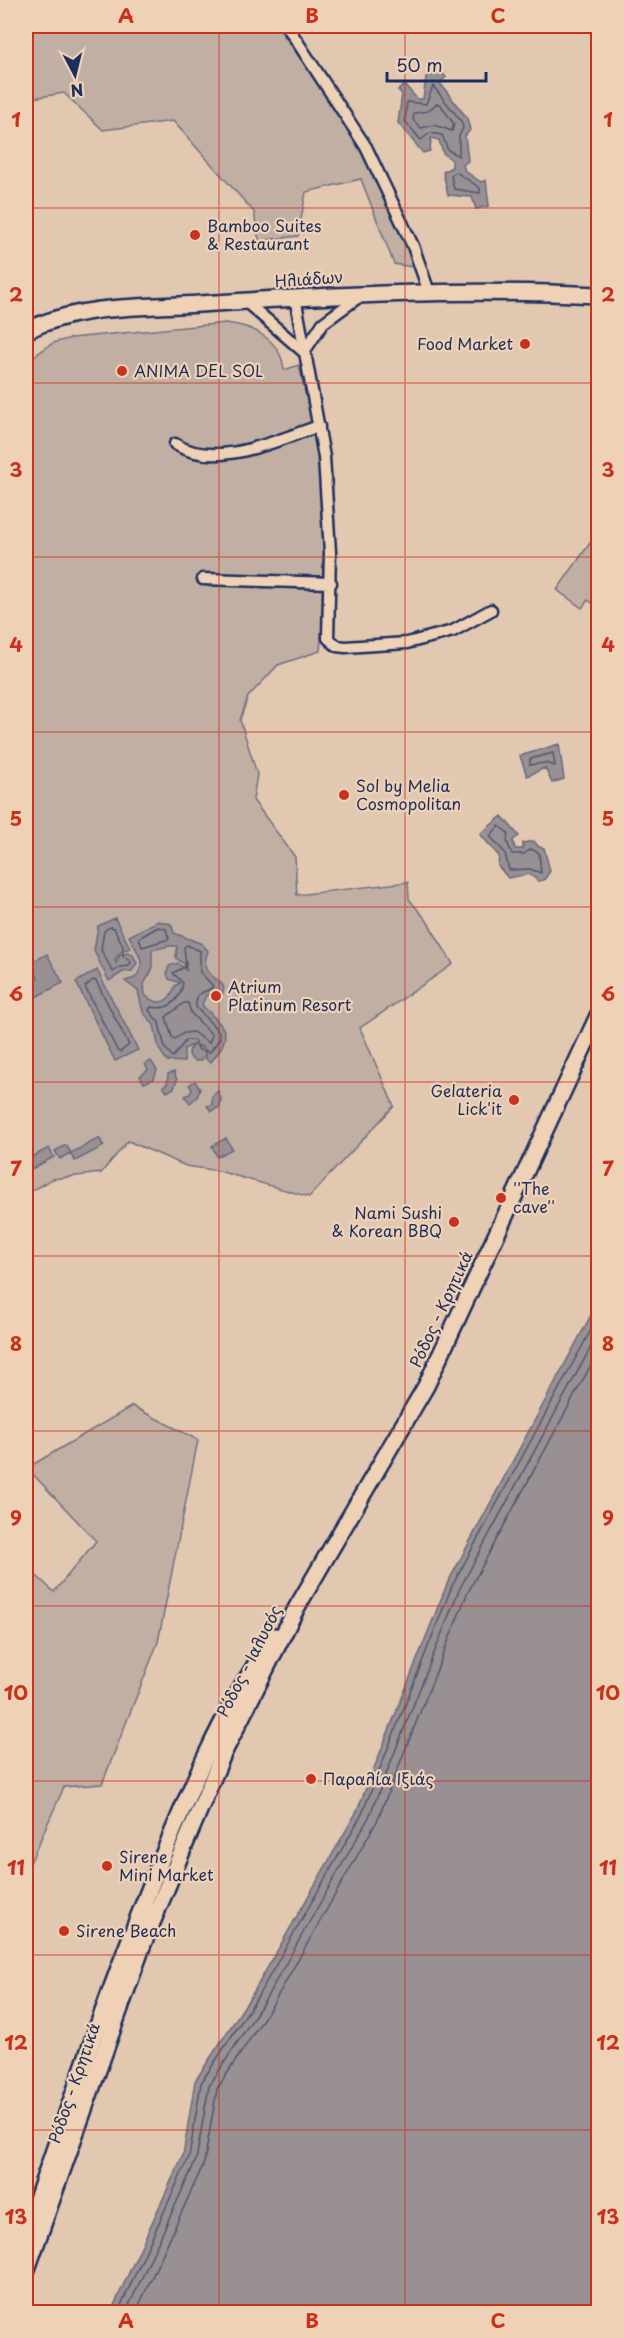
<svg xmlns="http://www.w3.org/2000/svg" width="624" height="2338" font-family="'Playpen Sans',sans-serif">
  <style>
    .green { fill: #c1afa3; stroke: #6e6f80; stroke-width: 1.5 }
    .water { fill: #989092; stroke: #66697d; stroke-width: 1.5; fill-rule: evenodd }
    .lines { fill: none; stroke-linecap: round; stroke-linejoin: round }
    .shore { stroke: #4d5673; stroke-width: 1.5 }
    .street-casing { stroke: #1b2f5e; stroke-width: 15 }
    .secondary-casing { stroke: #1b2f5e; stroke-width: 20 }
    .street { stroke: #efd2b6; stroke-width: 10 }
    .secondary { stroke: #efd2b6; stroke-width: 15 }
    .grid { fill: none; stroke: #c8321e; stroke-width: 1.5; stroke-opacity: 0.55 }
    .poi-dot { fill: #c8321e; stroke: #efd2b6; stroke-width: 2 }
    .labels { text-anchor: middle; stroke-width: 4.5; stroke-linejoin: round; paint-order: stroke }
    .poi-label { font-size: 16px; fill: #1b2f5e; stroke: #efd2b6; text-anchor: start }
    .street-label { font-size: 16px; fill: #1b2f5e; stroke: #efd2b6 }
    .neatline { fill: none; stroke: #c8321e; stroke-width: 2 }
    .grid-label { font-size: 20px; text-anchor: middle; font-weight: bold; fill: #c8321e }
  </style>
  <rect width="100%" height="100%" fill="#e2c8b1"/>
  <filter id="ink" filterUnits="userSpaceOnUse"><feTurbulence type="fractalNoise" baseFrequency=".0167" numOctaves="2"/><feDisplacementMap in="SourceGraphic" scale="12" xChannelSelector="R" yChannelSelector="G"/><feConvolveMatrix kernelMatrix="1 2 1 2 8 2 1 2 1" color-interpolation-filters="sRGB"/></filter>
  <g filter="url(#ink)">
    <path class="green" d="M 26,26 L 277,26 L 362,144 L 425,269 L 394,264 L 361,179 L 306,192 L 298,236 L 259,241 L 254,212 L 173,121 L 103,130 L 64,93 L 26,99 Z
      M 226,323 C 253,326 281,339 284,370 L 299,365 L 316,442 L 327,573 L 320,651 L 278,665 L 248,697 L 240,720 L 257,774 L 253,800 L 295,857 L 297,895 L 408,882 L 409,899 L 427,921 L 453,964 L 360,1028 L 394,1106 L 309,1197 L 219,1171 L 186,1166 L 128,1141 L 101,1173 L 52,1179 L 26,1194 L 26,362 L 53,343 L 71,338 Z
      M 595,536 L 598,539 L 598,607 L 588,600 L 582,608 L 557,590 Z
      M 132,1406 L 198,1440 L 158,1642 L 102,1784 L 64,1787 L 26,1872 L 26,1566 L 54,1592 L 96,1541 L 27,1468 Z"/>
    <path class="water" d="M 438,69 L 446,77 L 440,83 L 467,118 L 470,130 L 465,136 L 468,161 L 463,165 L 465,171 L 481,182 L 486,180 L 489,206 L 476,209 L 472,197 L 448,195 L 443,172 L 452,167 L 452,160 L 443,153 L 439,140 L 431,138 L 430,151 L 423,153 L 398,123 L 402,94 L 398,90 L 405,85 L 417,99 L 423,99 L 426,77 Z
      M 559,744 L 564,779 L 552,783 L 545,768 L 527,776 L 520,756 Z
      M 502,816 L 519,836 L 513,840 L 515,849 L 523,849 L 523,843 L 534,841 L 539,847 L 544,848 L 550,871 L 544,880 L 538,881 L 529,874 L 508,878 L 498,866 L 499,856 L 480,834 Z
      M 115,918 L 130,948 L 121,952 L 115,959 L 116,963 L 120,955 L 127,953 L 133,955 L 137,963 L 132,971 L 123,972 L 109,981 L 94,951 L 98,926 Z
      M 158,921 L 171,924 L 174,933 L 202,944 L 208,951 C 194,985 239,974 218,1001 L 212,995 L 206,995 L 202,1005 C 226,1030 235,1033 210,1063 L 206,1059 L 205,1049 L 194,1044 L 184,1049 L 184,1062 L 167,1061 L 159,1049 L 154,1025 L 143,1012 L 138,991 L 125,981 L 135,978 C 148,962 137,952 129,936 ZM 169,946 L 177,946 L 176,958 L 184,964 L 187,971 L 178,963 L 169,966 L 167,973 L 169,979 L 180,983 L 175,986 C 170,1003 158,1007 145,995 L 144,984 L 152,970 L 152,950 Z
      M 47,954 L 63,983 L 26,1002 L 26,985 L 38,978 L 30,963 Z
      M 97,970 L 138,1050 L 115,1061 L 76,982 Z
      M189 1053a8 8 0 1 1 16 0a8 8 0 1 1-16 0Z
      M 151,1061 L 157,1070 L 154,1079 L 144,1083 L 140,1076 L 148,1070 L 145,1064 Z
      M 174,1072 L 177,1080 L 174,1088 L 167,1092 L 163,1086 L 167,1084 L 168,1074 Z
      M 195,1081 L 200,1089 L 197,1097 L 190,1103 L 185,1096 L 190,1094 L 192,1089 L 189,1085 Z
      M 218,1091 L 221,1099 L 220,1107 L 211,1111 L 207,1106 L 212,1105 L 212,1096 Z
      M 99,1138 L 104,1146 L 75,1161 L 70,1153 L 60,1159 L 55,1151 L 66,1145 L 71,1153 Z
      M 226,1138 L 232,1149 L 217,1157 L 212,1146 Z
      M 49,1148 L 54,1157 L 26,1172 L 26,1160 Z
      M 598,1302 L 598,2312 L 111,2312 L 183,2155 L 195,2081 L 253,1993 L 357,1811 L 447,1584 Z"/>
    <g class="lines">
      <path class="shore" d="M 433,86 L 461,121 L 463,128 L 459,136 L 459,156 L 448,150 L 442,135 L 430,133 L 421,140 L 405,121 L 407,102 L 426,104 Z
        M 436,104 L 440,104 L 454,124 L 452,131 L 434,125 L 421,128 L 413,120 L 414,113 L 428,111 Z
        M 456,172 L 480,188 L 480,193 L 454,189 L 451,176 Z
        M 553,753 L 555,766 L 545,763 L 530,765 L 530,759 Z
        M 499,826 L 508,833 L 507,842 L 512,854 L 524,854 L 531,849 L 539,853 L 541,873 L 530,869 L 509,870 L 505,853 L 490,836 Z
        M 110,927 L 114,928 L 123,946 L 123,956 L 131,962 L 129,966 L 120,967 L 113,972 L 101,950 L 104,931 Z
        M 158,927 L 166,929 L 169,939 L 142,947 L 139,938 Z
        M 187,945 L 200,951 L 200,972 L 213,986 C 207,995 195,987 196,1007 L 219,1032 L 220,1038 L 210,1052 L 199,1050 L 194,1040 L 186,1040 L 173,1057 L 165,1048 L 159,1023 L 149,1010 L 151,1007 C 170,1011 180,1000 183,983 L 173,973 L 186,966 L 184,947 Z
        M 93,980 L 96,981 L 129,1045 L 120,1052 L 117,1050 L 85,987 Z
        M 184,1003 L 188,1003 L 191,1013 L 212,1035 L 209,1043 L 193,1032 L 184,1033 L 175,1039 L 172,1037 L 166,1017 Z
        M 118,2312 L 189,2157 L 201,2083 L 258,1996 L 362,1814 L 452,1586 L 598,1317
        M 126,2312 L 196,2160 L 209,2086 L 265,2000 L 369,1817 L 459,1590 L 598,1334
        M 136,2312 L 204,2163 L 217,2089 L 273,2004 L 377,1821 L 467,1594 L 598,1352"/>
      <g class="street-casing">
        <path id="street" d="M 287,26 L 366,147 L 413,246 L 429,292
          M 295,297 L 324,457 L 330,552 L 328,638 L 337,646 L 345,647 L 407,643 L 453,631 L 491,610
          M 245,301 L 304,352
          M 304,352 L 323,323 L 360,296
          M 175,444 C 216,470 277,440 319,426
          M 203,579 L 331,583"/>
      </g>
      <g class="secondary-casing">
        <path id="secondary" d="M 26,331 C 78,304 141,308 199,304 C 332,295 465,288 598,295
          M 26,2231 C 67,2113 107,1995 153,1880 C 187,1796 222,1709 275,1636
          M 26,2272 L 143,1944 L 223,1754 L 297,1607 L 426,1386 L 598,1016"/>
      </g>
      <use href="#street" class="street"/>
      <use href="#secondary" class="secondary"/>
    </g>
  </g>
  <path class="grid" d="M 219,26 L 219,2312M 405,26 L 405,2312M 26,208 L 598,208M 26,383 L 598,383M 26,557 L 598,557M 26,732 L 598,732M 26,907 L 598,907M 26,1082 L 598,1082M 26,1256 L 598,1256M 26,1431 L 598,1431M 26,1606 L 598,1606M 26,1781 L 598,1781M 26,1955 L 598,1955M 26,2130 L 598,2130"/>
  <g class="poi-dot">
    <circle cx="195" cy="235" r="6"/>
    <circle cx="525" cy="344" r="6"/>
    <circle cx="122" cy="371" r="6"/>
    <circle cx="344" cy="795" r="6"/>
    <circle cx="216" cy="996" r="6"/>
    <circle cx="514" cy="1100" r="6"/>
    <circle cx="501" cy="1198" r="6"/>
    <circle cx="454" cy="1222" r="6"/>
    <circle cx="311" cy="1779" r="6"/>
    <circle cx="107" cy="1866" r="6"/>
    <circle cx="64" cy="1931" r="6"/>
  </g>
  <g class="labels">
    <g class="poi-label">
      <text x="207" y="232">Bamboo Suites<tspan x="207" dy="18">&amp; Restaurant</tspan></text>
      <text x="513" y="350" text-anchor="end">Food Market</text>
      <text x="134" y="377">ANIMA DEL SOL</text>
      <text x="356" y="792">Sol by Melia<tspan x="356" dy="18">Cosmopolitan</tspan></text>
      <text x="228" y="993">Atrium<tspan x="228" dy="18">Platinum Resort</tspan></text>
      <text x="502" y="1097" text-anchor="end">Gelateria<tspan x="502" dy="18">Lick'it</tspan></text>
      <text x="513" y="1195">''The<tspan x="513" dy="18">cave''</tspan></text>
      <text x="442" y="1219" text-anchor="end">Nami Sushi<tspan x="442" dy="18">&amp; Korean BBQ</tspan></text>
      <text x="323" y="1785">Παραλία Ιξιάς</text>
      <text x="119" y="1863">Sirene<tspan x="119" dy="18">Mini Market</tspan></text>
      <text x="76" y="1937">Sirene Beach</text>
    </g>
    <g class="street-label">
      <text transform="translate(309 279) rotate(-4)" y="6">Ηλιάδων</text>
      <text transform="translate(441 1309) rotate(-65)" y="6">Ρόδος - Κρητικά</text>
      <text transform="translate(249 1661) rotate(-63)" y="6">Ρόδος - Ιαλυσός</text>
      <text transform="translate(74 2083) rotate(-71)" y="6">Ρόδος - Κρητικά</text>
    </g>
  </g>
  <rect width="624" height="2338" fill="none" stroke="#efd2b6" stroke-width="66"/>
  <g transform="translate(75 75) rotate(173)" stroke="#efd2b6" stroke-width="4.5" paint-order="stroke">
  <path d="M0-4.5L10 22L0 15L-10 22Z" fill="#1b2f5e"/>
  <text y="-9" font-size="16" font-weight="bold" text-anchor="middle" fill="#1b2f5e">N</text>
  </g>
  <path d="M387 72v9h99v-9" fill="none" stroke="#1b2f5e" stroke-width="3"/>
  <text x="396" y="72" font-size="18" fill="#1b2f5e" stroke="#efd2b6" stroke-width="4.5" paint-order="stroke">50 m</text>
  <rect x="33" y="33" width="558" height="2272" class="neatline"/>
  <g class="grid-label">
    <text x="126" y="23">A</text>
    <text x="312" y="23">B</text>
    <text x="498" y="23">C</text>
    <text x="16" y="127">1</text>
    <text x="608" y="127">1</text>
    <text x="16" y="302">2</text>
    <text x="608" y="302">2</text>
    <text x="16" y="477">3</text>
    <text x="608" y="477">3</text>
    <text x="16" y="652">4</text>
    <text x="608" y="652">4</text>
    <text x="16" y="826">5</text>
    <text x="608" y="826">5</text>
    <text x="16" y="1001">6</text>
    <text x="608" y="1001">6</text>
    <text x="16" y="1176">7</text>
    <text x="608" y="1176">7</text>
    <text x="16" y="1351">8</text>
    <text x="608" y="1351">8</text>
    <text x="16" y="1525">9</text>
    <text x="608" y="1525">9</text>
    <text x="16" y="1700">10</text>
    <text x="608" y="1700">10</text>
    <text x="16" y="1875">11</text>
    <text x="608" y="1875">11</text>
    <text x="16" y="2050">12</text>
    <text x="608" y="2050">12</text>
    <text x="16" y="2224">13</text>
    <text x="608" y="2224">13</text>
    <text x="126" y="2328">A</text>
    <text x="312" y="2328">B</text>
    <text x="498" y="2328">C</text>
  </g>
</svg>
